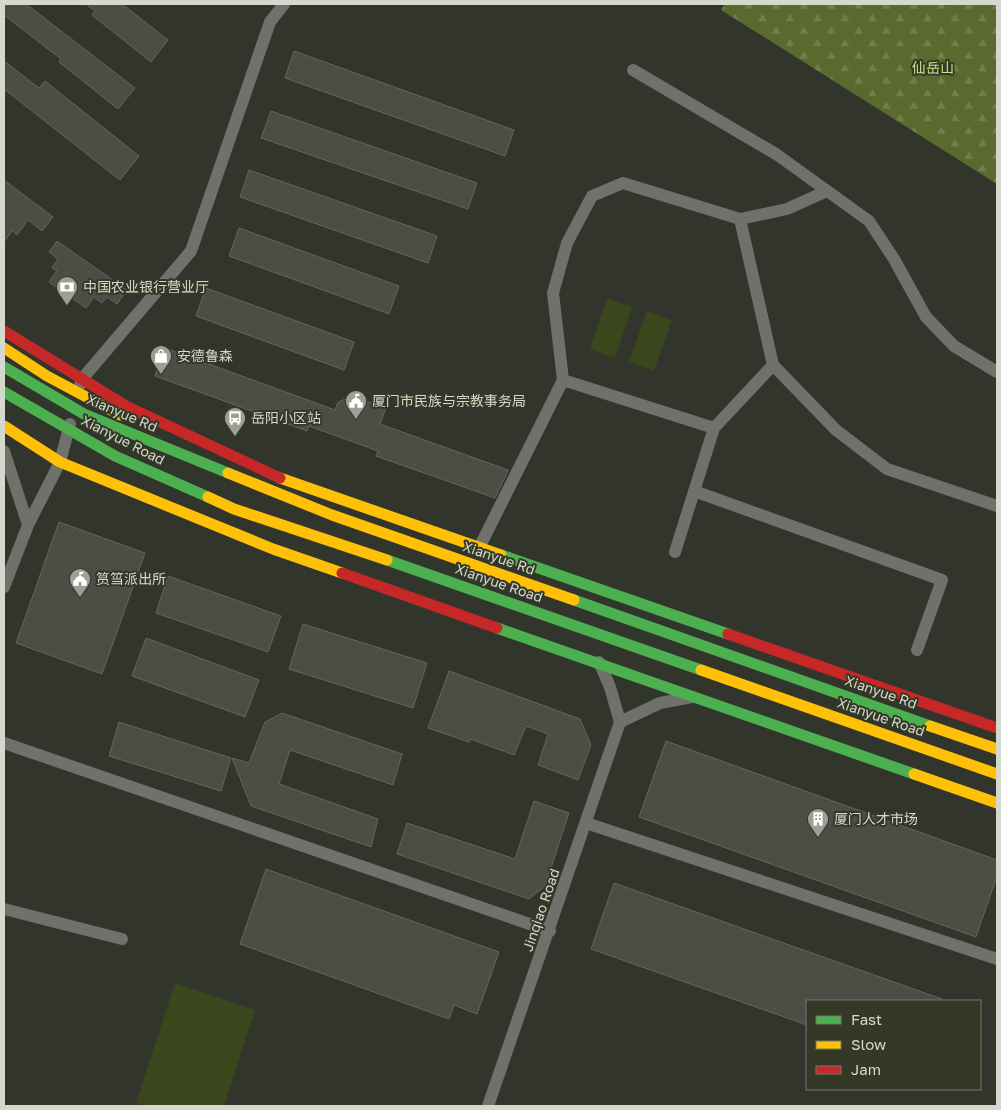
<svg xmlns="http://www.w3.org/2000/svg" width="1001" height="1110" font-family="'Golos Text','Noto Sans SC',sans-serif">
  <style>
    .forest { fill: url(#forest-firs) }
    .garden { fill: #3c461c }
    .building { fill: #4c4e46; stroke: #63665d }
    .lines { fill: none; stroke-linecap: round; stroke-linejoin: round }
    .street { stroke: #6f716a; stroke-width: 12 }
    .fast { stroke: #4caf50; stroke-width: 11 }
    .slow { stroke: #ffc107; stroke-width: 11 }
    .jam { stroke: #c62828; stroke-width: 11 }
    .labels { text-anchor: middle; stroke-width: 4; stroke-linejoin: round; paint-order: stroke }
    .park-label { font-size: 14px; fill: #c9e284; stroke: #343927 }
    .poi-label { font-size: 14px; fill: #d5d8cd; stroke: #343927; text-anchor: start }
    .street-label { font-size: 14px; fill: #d5d8cd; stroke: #343927 }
  </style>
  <defs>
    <pattern id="forest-firs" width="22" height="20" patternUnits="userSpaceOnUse" patternTransform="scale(1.25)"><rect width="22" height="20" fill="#5b692e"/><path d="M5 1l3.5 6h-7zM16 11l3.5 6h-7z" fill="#727e4b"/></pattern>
  </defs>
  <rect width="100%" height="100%" fill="#32352b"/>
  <path class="forest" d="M 725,4 L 997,4 L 997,184 L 721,10 Z"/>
  <path class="garden" d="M 607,298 L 632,307 L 615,358 L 590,349 Z
    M 647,311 L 672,320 L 654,371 L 629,362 Z
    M 175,983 L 255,1010 L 224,1106 L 146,1106 L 136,1103 Z"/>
  <path class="building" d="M 4,4 L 26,4 L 135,88 L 118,109 L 59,62 L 61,59 L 4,15 Z
    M 86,4 L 122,4 L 168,40 L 151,62 L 92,15 L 95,11 Z
    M 294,51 L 514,130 L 505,156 L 285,78 Z
    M 4,61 L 39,88 L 45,81 L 139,156 L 120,180 L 4,89 Z
    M 271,111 L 477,183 L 468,209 L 261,138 Z
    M 249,170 L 437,236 L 428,263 L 240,197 Z
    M 4,180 L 53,217 L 42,231 L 28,220 L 17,235 L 12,231 L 4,242 Z
    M 239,228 L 399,286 L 389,314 L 229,256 Z
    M 57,241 L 127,290 L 117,304 L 107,297 L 102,303 L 94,297 L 86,308 L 49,282 L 57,271 L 52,268 L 58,259 L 49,252 Z
    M 206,288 L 354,342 L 344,370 L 196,316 Z
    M 165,348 L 335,410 L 338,402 L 353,396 L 386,408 L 380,424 L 508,470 L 507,473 L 495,498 L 376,456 L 378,451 L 309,426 L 307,431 L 155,376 Z
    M 59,522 L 145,553 L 102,674 L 16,643 Z
    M 168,576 L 281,616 L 268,652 L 156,613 Z
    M 303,624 L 427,663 L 413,708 L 289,669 Z
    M 146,638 L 259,680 L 245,717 L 132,676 Z
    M 449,671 L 580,719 L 591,745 L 578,780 L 538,765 L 548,734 L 526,726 L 514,755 L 470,739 L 469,742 L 428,728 Z
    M 282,713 L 402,754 L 393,785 L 290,750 L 279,784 L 378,819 L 371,847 L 251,806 L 232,758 L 249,763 L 265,722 Z
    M 119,722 L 231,758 L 221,791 L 109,756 Z
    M 666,741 L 997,860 L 997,876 L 976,937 L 639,817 Z
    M 534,801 L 569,813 L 545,886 L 529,899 L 397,854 L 407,823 L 515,859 Z
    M 266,869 L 499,952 L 477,1014 L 454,1005 L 449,1019 L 240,944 Z
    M 614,883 L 942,999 L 942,1001 L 807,1001 L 807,1025 L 591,949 Z"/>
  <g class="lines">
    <path class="street" d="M 633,70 L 776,154 L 869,221 L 894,259 L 926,317 L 954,346 L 997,372
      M 740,219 L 787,209 L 827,191
      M 563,380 L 714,428
      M 80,385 L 82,379 L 191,251 L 270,22 L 284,4
      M 4,451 L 28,525
      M 694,491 L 942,580 L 917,650
      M 479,548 L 563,380 L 553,293 L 567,243 L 592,196 L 623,183 L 740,219 L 773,365 L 836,430 L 887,469 L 997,506
      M 675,552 L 714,428 L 773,365
      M 4,587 L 28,525 L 60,462 L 70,424
      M 599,662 L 610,687 L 620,722
      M 620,722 L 660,703 L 692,697
      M 4,743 L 550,931
      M 586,823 L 997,959
      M 4,909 L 122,939
      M 488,1106 L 620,722"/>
    <path class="fast" d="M 4,367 L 84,414 L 228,473
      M 4,392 L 115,456 L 208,497
      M 501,555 L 728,634
      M 387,560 L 701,670
      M 574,600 L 930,726
      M 497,628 L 914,774"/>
    <path class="slow" d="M 4,348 L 47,376 L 120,415
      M 4,426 L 60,462 L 273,549 L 342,573
      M 228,473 L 332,515 L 574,600
      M 280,478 L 501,555
      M 208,497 L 234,509 L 387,560
      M 701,670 L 997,774
      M 930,726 L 997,749
      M 914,774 L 997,803"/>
    <path class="jam" d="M 4,331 L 126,406 L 280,478
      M 342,573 L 497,628
      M 728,634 L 997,728"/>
  </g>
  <defs>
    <g id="bank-pin" transform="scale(1.125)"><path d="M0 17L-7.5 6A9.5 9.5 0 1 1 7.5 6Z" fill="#9c9f94" stroke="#343927"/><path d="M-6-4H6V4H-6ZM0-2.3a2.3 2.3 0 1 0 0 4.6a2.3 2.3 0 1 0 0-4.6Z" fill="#fff"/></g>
    <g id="shop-pin" transform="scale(1.125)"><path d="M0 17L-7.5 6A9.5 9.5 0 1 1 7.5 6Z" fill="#9c9f94" stroke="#343927"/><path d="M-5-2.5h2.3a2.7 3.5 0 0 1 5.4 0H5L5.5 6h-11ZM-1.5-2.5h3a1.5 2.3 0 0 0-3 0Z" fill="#fff"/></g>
    <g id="civic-pin" transform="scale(1.125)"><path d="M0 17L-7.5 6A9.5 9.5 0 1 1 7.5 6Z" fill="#9c9f94" stroke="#343927"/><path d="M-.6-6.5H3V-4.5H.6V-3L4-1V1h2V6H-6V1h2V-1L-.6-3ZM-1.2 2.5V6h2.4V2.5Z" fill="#fff"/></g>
    <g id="bus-pin" transform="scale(1.125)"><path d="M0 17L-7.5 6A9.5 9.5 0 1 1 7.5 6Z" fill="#9c9f94" stroke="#343927"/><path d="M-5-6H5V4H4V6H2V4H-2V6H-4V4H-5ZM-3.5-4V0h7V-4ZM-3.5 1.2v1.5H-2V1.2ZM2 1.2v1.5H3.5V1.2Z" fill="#fff"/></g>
    <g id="building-pin" transform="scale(1.125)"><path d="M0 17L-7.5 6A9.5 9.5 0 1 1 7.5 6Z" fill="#9c9f94" stroke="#343927"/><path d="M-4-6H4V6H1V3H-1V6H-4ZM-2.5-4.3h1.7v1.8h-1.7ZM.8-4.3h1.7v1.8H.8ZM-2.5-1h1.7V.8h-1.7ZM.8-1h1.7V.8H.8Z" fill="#fff"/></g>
  </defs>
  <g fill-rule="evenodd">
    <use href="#bank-pin" x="67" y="287"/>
    <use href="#shop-pin" x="161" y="356"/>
    <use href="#civic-pin" x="356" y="401"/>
    <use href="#bus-pin" x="235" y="418"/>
    <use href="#civic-pin" x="80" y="579"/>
    <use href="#building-pin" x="818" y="819"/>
  </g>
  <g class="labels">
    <g class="park-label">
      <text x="933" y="73">仙岳山</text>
    </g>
    <g class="poi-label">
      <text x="83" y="292">中国农业银行营业厅</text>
      <text x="177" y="361">安德鲁森</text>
      <text x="372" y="406">厦门市民族与宗教事务局</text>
      <text x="251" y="423">岳阳小区站</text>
      <text x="96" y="584">筼筜派出所</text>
      <text x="834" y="824">厦门人才市场</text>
    </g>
    <g class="street-label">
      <text transform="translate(122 413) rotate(23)" y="5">Xianyue Rd</text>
      <text transform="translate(123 440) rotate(27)" y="5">Xianyue Road</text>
      <text transform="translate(499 558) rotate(19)" y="5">Xianyue Rd</text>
      <text transform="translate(499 583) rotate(19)" y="5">Xianyue Road</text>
      <text transform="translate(881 692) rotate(19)" y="5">Xianyue Rd</text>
      <text transform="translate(881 717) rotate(19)" y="5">Xianyue Road</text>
      <text transform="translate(541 910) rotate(-71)" y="5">Jinqiao Road</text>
    </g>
  </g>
  <rect width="1001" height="1110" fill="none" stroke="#d5d8cd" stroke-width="10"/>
  <rect x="806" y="1000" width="175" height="90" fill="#343927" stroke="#747969"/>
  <rect x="816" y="1016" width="25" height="8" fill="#4caf50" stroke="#747969"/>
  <text x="851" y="1025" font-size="15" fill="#d5d8cd">Fast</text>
  <rect x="816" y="1041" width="25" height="8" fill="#ffc107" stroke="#747969"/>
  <text x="851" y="1050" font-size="15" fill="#d5d8cd">Slow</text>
  <rect x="816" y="1066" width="25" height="8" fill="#c62828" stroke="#747969"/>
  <text x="851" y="1075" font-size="15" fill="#d5d8cd">Jam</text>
</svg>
